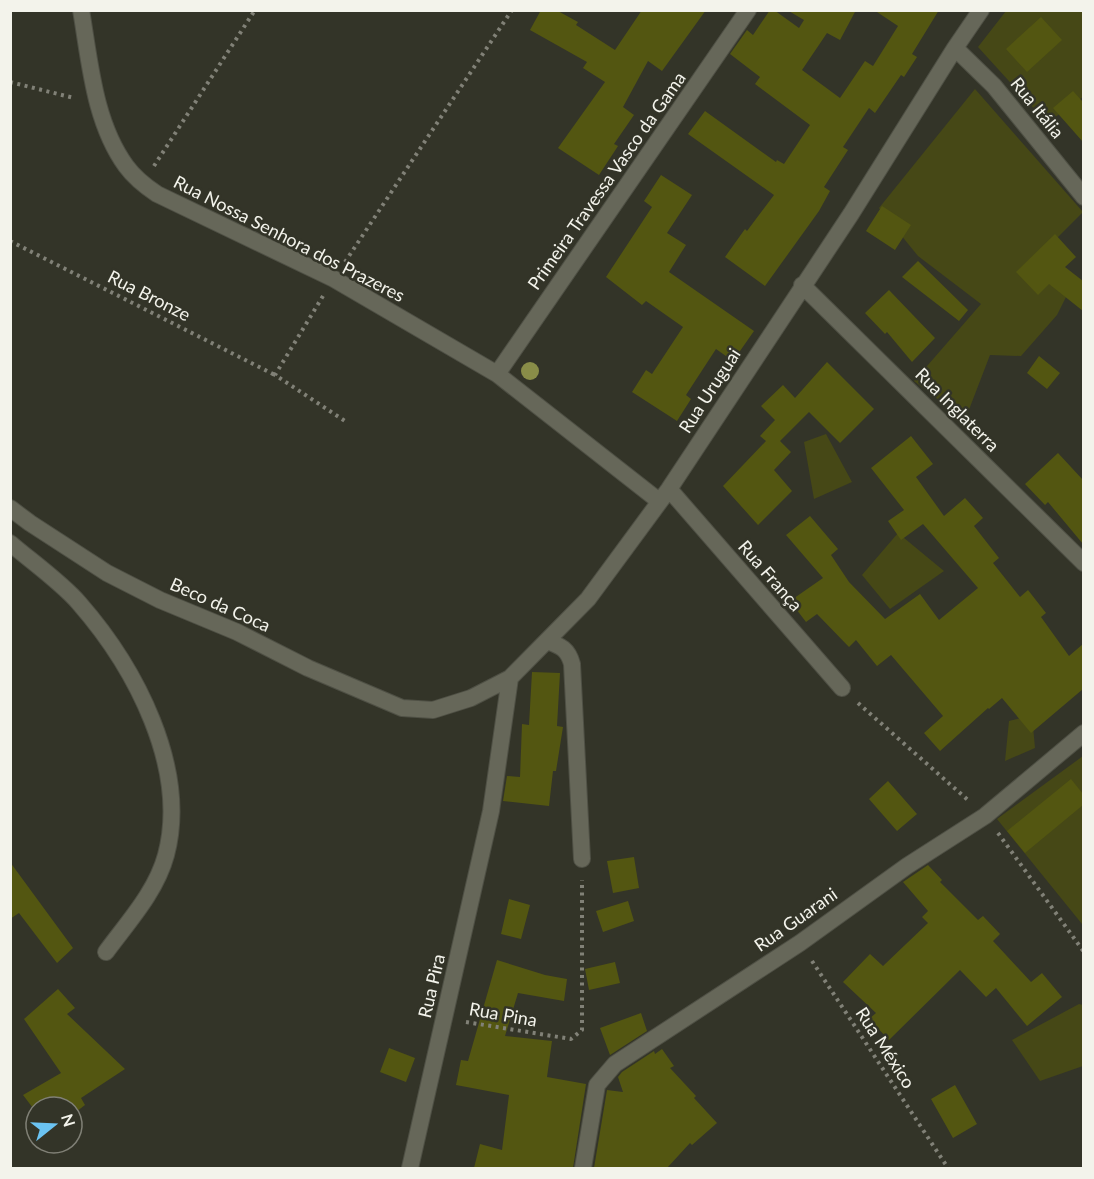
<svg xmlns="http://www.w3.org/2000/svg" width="1094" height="1179" font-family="Lato,sans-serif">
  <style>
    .green { fill: #464816 }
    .building { fill: #535611 }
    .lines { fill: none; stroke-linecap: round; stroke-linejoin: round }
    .minor-casing { stroke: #4f5045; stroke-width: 18 }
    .path { stroke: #818177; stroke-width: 4; stroke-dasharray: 3 4.5; stroke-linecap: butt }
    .minor { stroke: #666759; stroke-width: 16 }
    .tree { fill: #898d48 }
    .labels { text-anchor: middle; stroke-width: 5; stroke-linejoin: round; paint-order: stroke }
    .street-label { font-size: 18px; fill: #f3f3eb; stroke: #333428 }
  </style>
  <rect width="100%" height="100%" fill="#333428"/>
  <path class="green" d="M 1006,11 L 1083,11 L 1083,97 L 1047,123 L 978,47 Z
    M 975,89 L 1083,212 L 1032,263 L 1066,297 L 1057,315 L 1021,356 L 990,355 L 965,420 L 914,381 L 981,304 L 918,256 L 879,208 Z
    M 826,434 L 852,482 L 814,499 L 804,442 Z
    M 898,533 L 944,571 L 890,609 L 862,575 Z
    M 1032,715 L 1035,748 L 1005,761 L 1009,721 Z
    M 1083,756 L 1083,924 L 1082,924 L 997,819 Z
    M 1079,1004 L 1083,1005 L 1083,1066 L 1040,1081 L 1012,1040 Z"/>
  <path class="building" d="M 541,10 L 556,10 L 578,22 L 576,25 L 615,50 L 642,10 L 706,10 L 662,71 L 648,61 L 623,107 L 634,115 L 614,144 L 618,146 L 599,175 L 558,148 L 605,82 L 583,68 L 587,62 L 530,30 Z
    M 770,10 L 774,10 L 799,28 L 804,20 L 787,10 L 856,10 L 840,40 L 827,33 L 802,70 L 840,98 L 865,61 L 873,66 L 898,26 L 874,10 L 939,10 L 912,54 L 917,57 L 904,77 L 901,75 L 875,113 L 869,108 L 843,147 L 848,150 L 824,187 L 830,191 L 819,211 L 765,286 L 725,257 L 745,229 L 747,231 L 774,195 L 688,134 L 705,111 L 776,162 L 777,160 L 784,164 L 810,125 L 755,84 L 760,77 L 730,54 L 747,30 L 753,35 Z
    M 1041,17 L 1062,40 L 1027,72 L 1006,49 Z
    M 1073,91 L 1083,102 L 1083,142 L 1053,108 Z
    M 661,175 L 692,195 L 667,233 L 686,245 L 669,272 L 754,331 L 733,361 L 716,349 L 686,395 L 691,399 L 677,421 L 632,392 L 646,370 L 652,374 L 683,327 L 646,301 L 642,305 L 606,277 L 652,207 L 644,201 Z
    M 882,206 L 911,225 L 895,250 L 866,231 Z
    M 1055,234 L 1076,257 L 1065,267 L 1083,281 L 1083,311 L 1049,284 L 1038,295 L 1016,272 Z
    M 918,261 L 968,310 L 959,321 L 902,277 Z
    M 889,290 L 935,338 L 912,362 L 887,332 L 885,334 L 865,313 Z
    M 1039,356 L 1060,373 L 1047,389 L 1027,373 Z
    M 827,362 L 874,409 L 840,443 L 809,412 L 780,441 L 791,452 L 774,470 L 792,491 L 758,525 L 723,486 L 766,441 L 760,436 L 775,420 L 761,406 L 783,385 L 795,398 Z
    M 911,436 L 933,464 L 916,477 L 944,516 L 965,498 L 983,518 L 974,526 L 999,558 L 993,563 L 1020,597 L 1028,590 L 1046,613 L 1041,617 L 1069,656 L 1083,644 L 1083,689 L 1031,733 L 1002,698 L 989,709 L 988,708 L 940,751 L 924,733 L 943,716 L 891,655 L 877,666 L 856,640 L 849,647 L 817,614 L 806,622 L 790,601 L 823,578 L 786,535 L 810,516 L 838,549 L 831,555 L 849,582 L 885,619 L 920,594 L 939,620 L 978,588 L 923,524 L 901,540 L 888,521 L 904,510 L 871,468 Z
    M 1058,453 L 1083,480 L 1083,544 L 1048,502 L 1045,505 L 1025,484 Z
    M 532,672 L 560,673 L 557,726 L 563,727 L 556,771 L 553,771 L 549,806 L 503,801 L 507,776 L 520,777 L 522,724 L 529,725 Z
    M 1071,779 L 1083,794 L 1083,805 L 1025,853 L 1007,831 Z
    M 888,781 L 917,814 L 897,831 L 869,799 Z
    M 634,857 L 639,888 L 613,893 L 607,861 Z
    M 10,862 L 73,948 L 57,963 L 19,913 L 10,919 Z
    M 928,865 L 942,880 L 940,882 L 978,920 L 983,916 L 1000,934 L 993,941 L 1031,982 L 1042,973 L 1062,997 L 1027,1026 L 996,988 L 986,997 L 960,970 L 889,1040 L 869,1019 L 876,1013 L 843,982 L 870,954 L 883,966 L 928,923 L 922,917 L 928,911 L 903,882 Z
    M 509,899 L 530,905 L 521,939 L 501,934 Z
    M 628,901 L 634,921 L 603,932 L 596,911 Z
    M 497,960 L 545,975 L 567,979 L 564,1001 L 518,993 L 505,1036 L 552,1041 L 547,1077 L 586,1084 L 573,1168 L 474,1168 L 480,1144 L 502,1150 L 509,1095 L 456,1085 L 461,1060 L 468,1061 Z
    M 615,962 L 620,983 L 589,990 L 585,969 Z
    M 58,989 L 75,1008 L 67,1014 L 125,1069 L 81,1098 L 85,1105 L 72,1115 L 72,1107 L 36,1107 L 36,1112 L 23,1095 L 61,1073 L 24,1019 Z
    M 641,1013 L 647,1031 L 610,1055 L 600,1028 Z
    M 389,1048 L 415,1058 L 406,1082 L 380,1072 Z
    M 662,1049 L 674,1066 L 670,1068 L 696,1096 L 694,1098 L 717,1123 L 692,1145 L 690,1143 L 667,1168 L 594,1168 L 607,1090 L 623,1092 L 618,1077 L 622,1072 L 654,1051 L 655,1054 Z
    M 955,1085 L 977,1124 L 953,1138 L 931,1099 Z"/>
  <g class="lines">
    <g class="minor-casing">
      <path id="minor" d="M 81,10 C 90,62 94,122 126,166 C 134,177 145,186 157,194 L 334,279 L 497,374 L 659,501
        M 955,48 L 994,86 L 1084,197
        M 802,285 L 1084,563
        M 497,374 L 748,10
        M 669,489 L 842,688
        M 10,508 L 30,523 L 107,573 L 160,600 L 237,632 L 308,668 L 402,708 L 433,710 L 471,698 L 510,678 L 588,599 L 669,489 L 851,214 L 955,48 L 981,10
        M 10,543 C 31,561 62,583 79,603 C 135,667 189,768 166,855 C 156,892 128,922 106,952
        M 547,641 C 561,646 568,649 572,664 L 582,859
        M 410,1168 L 491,811 L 510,678
        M 583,1168 L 597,1085 L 615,1064 L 800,943 L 907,866 L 985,816 L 1084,733"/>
    </g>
    <path class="path" d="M 10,82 L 74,98
      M 154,166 L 255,10
      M 10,241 L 275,375
      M 345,262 L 512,10
      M 323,296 L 275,375 L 345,421
      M 858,703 L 969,801
      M 998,833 L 1084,952
      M 812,961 L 948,1168
      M 466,1022 L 571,1039 L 582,1030 L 582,880"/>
    <use href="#minor" class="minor"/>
  </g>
  <circle class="tree" cx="530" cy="371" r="9"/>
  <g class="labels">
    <g class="street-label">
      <text transform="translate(1037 108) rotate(51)" y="6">Rua Itália</text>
      <text transform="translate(607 181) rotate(-55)" y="6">Primeira Travessa Vasco da Gama</text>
      <text transform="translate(289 239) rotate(27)" y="6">Rua Nossa Senhora dos Prazeres</text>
      <text transform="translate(149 296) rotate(27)" y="6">Rua Bronze</text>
      <text transform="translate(710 391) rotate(-57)" y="6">Rua Uruguai</text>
      <text transform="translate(957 410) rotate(45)" y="6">Rua Inglaterra</text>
      <text transform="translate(770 576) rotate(49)" y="6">Rua França</text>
      <text transform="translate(220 605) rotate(24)" y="6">Beco da Coca</text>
      <text transform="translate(796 920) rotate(-35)" y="6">Rua Guarani</text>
      <text transform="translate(432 986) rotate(-77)" y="6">Rua Pira</text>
      <text transform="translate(503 1015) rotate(10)" y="6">Rua Pina</text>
      <text transform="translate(885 1048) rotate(57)" y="6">Rua México</text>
    </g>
  </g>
  <rect width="1094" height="1179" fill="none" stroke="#f3f3eb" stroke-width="24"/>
  <g transform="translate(54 1125) rotate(72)"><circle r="28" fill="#333428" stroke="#808076" stroke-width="1.5"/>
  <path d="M0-4.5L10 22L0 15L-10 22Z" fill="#6bc3f2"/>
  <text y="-9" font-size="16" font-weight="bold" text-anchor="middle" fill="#f3f3eb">N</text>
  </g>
</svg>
